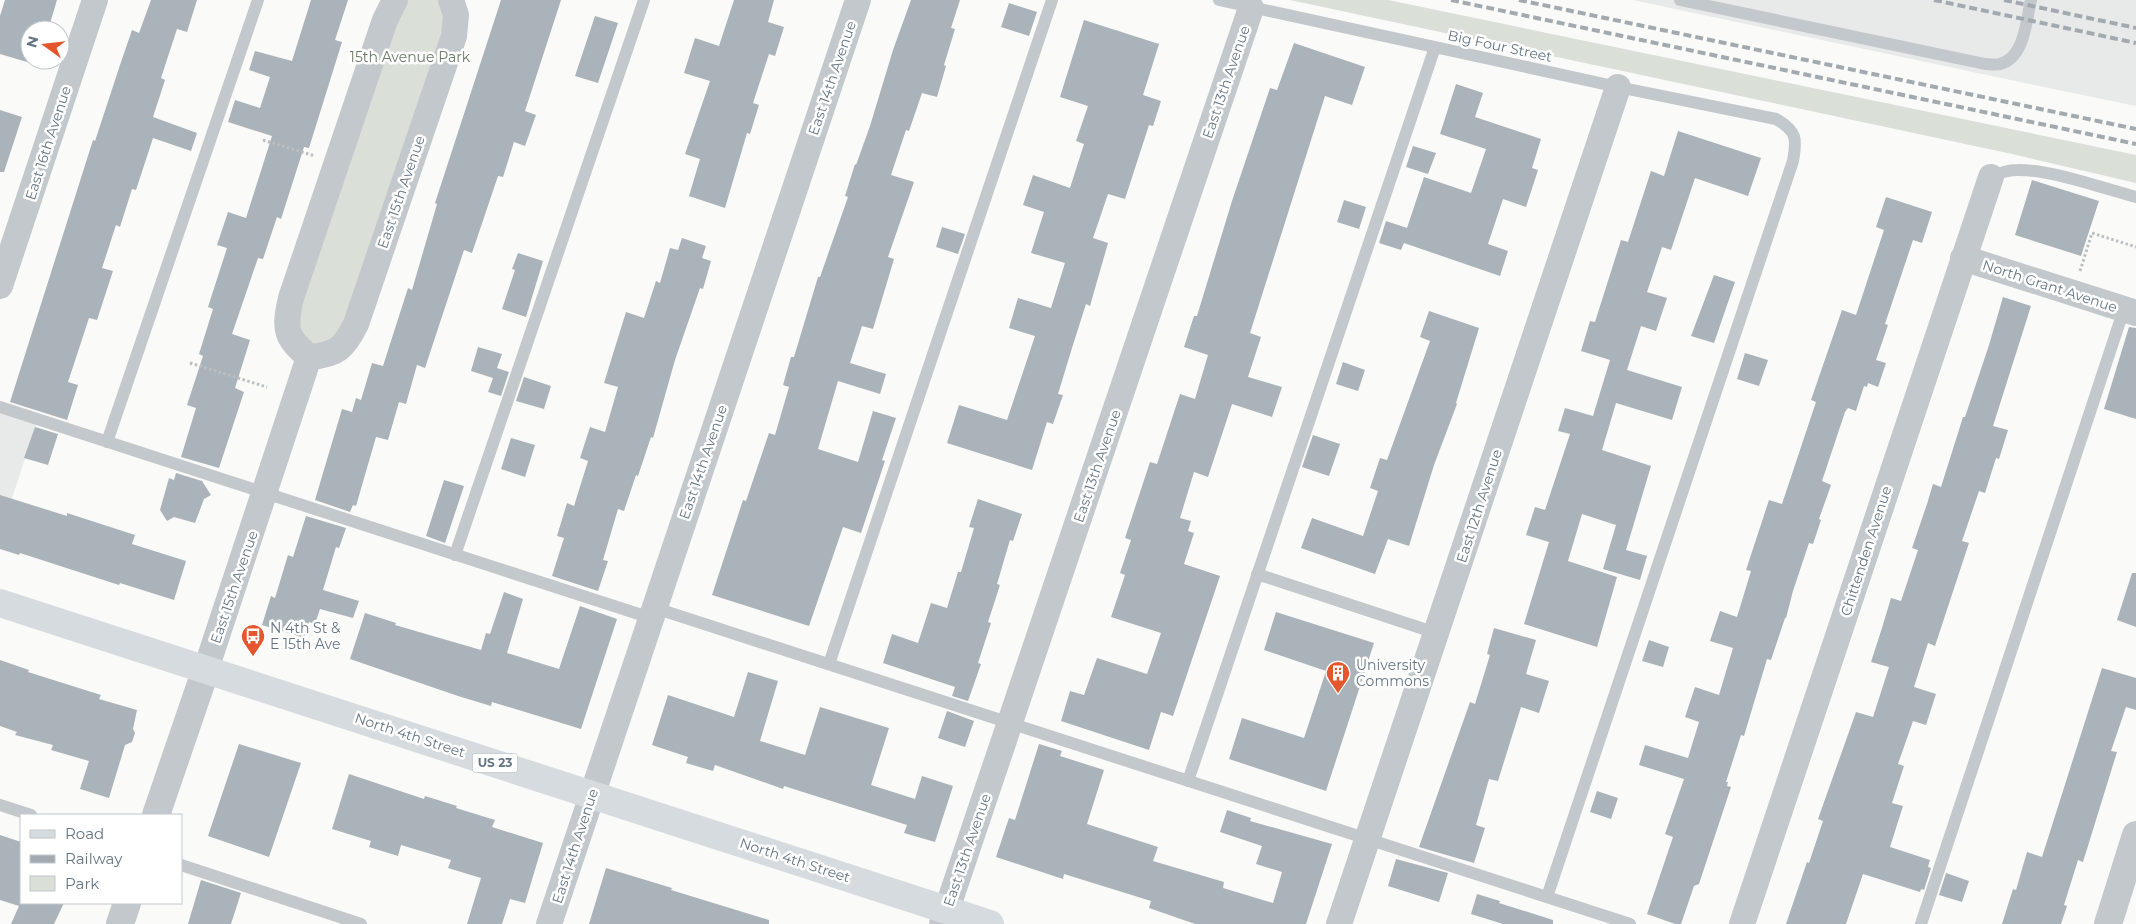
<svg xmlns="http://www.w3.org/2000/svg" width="2136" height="924" font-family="Montserrat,sans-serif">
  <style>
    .built { fill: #e8e9e9 }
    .green { fill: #dadfd7 }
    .building { fill: #aab3b9 }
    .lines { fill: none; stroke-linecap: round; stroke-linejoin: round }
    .path { stroke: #bbbfc2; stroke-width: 3; stroke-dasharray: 2.5 2.5; stroke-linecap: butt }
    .service { stroke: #c3c8cc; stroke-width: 12 }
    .minor { stroke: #c3c8cc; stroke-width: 26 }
    .tertiary { stroke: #c3c8cc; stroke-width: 28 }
    .primary { stroke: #d6dbdf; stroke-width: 28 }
    .rail { stroke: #a2aab0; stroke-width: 4; stroke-dasharray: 8 4; stroke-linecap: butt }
    .labels { text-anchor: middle; stroke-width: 5; stroke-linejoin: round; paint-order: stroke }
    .shield { fill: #fff; stroke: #939fa8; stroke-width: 1 }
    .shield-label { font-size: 12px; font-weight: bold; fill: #657683 }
    .street-label { font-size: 14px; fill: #657683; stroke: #fff }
    .park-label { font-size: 14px; fill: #687a64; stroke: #fff }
    .poi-label { font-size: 14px; fill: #657683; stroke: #fff; text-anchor: start }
  </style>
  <rect width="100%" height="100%" fill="#fafaf8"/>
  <path class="built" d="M 1633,0 L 2136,0 L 2136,106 L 2039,86 Z
    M 0,410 L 37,422 L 0,535 Z"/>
  <path class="green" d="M 395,0 L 451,0 L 356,324 L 309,357 L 286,316 Z
    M 1290,0 L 1388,0 L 2136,155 L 2136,183 L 2012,154 Z"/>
  <path class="building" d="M 5,0 L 57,0 L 48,30 L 30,30 L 30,60 L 38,60 L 37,65 L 0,54 L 0,16 Z
    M 151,0 L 197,0 L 187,32 L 177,29 L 161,78 L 165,80 L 153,117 L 197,133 L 191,151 L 153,138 L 136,190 L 132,189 L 120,227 L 116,225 L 102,268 L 113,271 L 97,320 L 89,318 L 68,382 L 78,385 L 67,420 L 10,402 L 93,140 L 95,141 L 120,65 L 132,30 L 139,33 Z
    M 311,0 L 348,0 L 335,40 L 342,42 L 309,148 L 304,147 L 281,219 L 277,217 L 263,259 L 258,258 L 232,334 L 250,340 L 235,388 L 244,392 L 219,468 L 181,457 L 196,408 L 187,405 L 203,356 L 199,354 L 213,309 L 208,307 L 227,248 L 217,245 L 228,212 L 246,218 L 272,136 L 228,122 L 235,100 L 260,108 L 270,77 L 249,70 L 255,51 L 292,61 Z
    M 501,0 L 561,0 L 525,111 L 536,115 L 525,146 L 514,142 L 503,177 L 498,176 L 472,253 L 464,250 L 425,368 L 417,365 L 406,404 L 399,402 L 388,440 L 376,437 L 356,506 L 353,505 L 350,512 L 315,500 L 342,409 L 352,412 L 356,398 L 361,400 L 372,363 L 383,366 L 408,288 L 412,290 L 437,204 L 435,203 Z
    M 734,0 L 774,0 L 768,22 L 784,27 L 775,56 L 769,54 L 753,103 L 759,105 L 750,134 L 747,133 L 725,208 L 689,196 L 700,159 L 685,154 L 710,81 L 684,73 L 695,38 L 719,46 Z
    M 911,0 L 960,0 L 951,28 L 955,29 L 944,65 L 946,66 L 937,97 L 922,93 L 909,131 L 906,130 L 891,175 L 914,182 L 888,257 L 894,259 L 873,329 L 862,326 L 850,363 L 886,374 L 880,394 L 838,381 L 818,449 L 858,462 L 873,411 L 896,418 L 882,460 L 885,461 L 861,533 L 843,527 L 809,626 L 712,595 L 743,500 L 746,501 L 769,433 L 775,435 L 789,387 L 783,385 L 791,357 L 794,357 L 818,277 L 820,277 L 848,197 L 845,196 L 855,164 L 856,165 L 870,126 L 893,50 Z
    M 1009,3 L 1037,12 L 1029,36 L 1001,27 Z
    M 595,16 L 618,23 L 598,83 L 575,76 Z
    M 1084,20 L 1159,44 L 1143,95 L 1161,101 L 1153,126 L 1149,125 L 1125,199 L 1108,194 L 1093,238 L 1108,243 L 1090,306 L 1086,304 L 1072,348 L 1058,394 L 1063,395 L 1053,424 L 1047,422 L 1032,470 L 947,443 L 959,405 L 1007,420 L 1035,336 L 1009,328 L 1018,298 L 1051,308 L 1065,263 L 1031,253 L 1044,212 L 1023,205 L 1033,175 L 1070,188 L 1084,144 L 1076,141 L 1088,106 L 1060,97 Z
    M 1294,43 L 1365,67 L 1352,105 L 1325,96 L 1250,333 L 1261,337 L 1248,377 L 1282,387 L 1272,417 L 1232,404 L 1208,477 L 1194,472 L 1180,518 L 1191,521 L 1188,531 L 1194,533 L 1184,564 L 1220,576 L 1173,716 L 1161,712 L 1149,750 L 1061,721 L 1070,691 L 1084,695 L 1097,658 L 1147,674 L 1161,633 L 1111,617 L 1125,575 L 1120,573 L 1131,540 L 1125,538 L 1150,462 L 1157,464 L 1180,394 L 1195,399 L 1208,355 L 1184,347 L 1194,316 L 1197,316 L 1232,201 L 1270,88 L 1277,90 Z
    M 1456,84 L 1483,93 L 1475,117 L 1541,139 L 1532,168 L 1538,170 L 1526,207 L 1503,199 L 1488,244 L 1508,251 L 1500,276 L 1404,243 L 1401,250 L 1379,243 L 1386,221 L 1407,228 L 1424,177 L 1471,193 L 1486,149 L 1440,134 Z
    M 0,110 L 22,117 L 4,172 L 0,172 Z
    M 1678,131 L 1761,158 L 1748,196 L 1695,178 L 1671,250 L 1662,247 L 1647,292 L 1667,298 L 1656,331 L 1641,326 L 1627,370 L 1682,387 L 1672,420 L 1616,403 L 1602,450 L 1651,466 L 1626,550 L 1647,556 L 1640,580 L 1603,569 L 1616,525 L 1582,514 L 1568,561 L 1617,577 L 1597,647 L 1524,624 L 1549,542 L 1526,535 L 1535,507 L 1545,510 L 1570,434 L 1558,431 L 1565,408 L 1593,416 L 1610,360 L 1581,351 L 1590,321 L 1595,322 L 1621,240 L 1628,242 L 1651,171 L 1664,176 Z
    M 1413,146 L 1436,153 L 1428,174 L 1406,167 Z
    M 2032,180 L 2099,201 L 2081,256 L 2015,235 Z
    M 1886,197 L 1932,212 L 1922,243 L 1913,240 L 1885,324 L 1888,325 L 1876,360 L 1886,363 L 1878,387 L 1868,383 L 1867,387 L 1864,386 L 1856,411 L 1848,408 L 1845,412 L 1822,481 L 1831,485 L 1819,519 L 1821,520 L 1813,544 L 1809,543 L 1793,591 L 1786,618 L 1785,618 L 1771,660 L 1767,659 L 1744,736 L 1741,735 L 1726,782 L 1728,782 L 1727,786 L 1731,787 L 1699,884 L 1694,886 L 1681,924 L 1675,924 L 1647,914 L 1673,837 L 1665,834 L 1684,779 L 1639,765 L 1645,745 L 1688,758 L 1699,722 L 1685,717 L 1695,687 L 1719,695 L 1733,648 L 1710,641 L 1720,611 L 1737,617 L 1751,571 L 1746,570 L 1769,500 L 1782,504 L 1816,402 L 1811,400 L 1842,310 L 1856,315 L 1884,230 L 1876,227 Z
    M 1344,200 L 1366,207 L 1359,229 L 1337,222 Z
    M 942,227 L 965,234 L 958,254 L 936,247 Z
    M 682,238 L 706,246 L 702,258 L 711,261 L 703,289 L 700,288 L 675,360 L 653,438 L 651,437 L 638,476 L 636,475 L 624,511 L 618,509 L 603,560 L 608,561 L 598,591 L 552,576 L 564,538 L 557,536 L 567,503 L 574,506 L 588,461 L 580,458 L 590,427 L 605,432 L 618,387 L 604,383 L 626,312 L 644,318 L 656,281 L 660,283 L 670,248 L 678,250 Z
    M 518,253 L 543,261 L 526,317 L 502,309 L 515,270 L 512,269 Z
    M 1714,275 L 1735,282 L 1714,343 L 1691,336 Z
    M 2003,297 L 2031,306 L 1993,426 L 2008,430 L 1999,459 L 1996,458 L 1985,493 L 1979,491 L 1962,541 L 1969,543 L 1935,646 L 1928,643 L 1914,687 L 1936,694 L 1926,725 L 1913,721 L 1898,764 L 1904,766 L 1892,803 L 1903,806 L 1890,847 L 1930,860 L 1928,867 L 1931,868 L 1924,890 L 1921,889 L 1920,892 L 1863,874 L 1846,924 L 1786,924 L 1807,862 L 1809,863 L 1823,821 L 1818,819 L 1856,712 L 1873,717 L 1889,667 L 1871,662 L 1882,628 L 1891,598 L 1901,601 L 1918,550 L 1912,548 L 1927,504 L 1933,484 L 1941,487 L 1963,417 L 1965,417 L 1989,345 Z
    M 1429,311 L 1479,328 L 1456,403 L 1457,404 L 1434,465 L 1409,546 L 1388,539 L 1375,574 L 1301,548 L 1312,518 L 1363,536 L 1378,491 L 1370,488 L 1380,458 L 1387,460 L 1430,341 L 1420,337 Z
    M 2129,327 L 2136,328 L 2136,419 L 2104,409 Z
    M 478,347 L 502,354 L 497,368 L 509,372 L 501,396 L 488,392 L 493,378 L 471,371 Z
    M 1745,353 L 1768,360 L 1759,386 L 1737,379 Z
    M 1343,362 L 1365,370 L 1358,391 L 1336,384 Z
    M 524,377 L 551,386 L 544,409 L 516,401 Z
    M 35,427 L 58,434 L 48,465 L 24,458 Z
    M 1313,435 L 1340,444 L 1329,476 L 1302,467 Z
    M 511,438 L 535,445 L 525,477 L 501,469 Z
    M 176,473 L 202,481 L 211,495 L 204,499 L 195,523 L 174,517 L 167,521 L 160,510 L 169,478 L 174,480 Z
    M 444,480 L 464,486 L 445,543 L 426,536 Z
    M 0,495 L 67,516 L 67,513 L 135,535 L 132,544 L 186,561 L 174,600 L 120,583 L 119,585 L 20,553 L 19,555 L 0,549 Z
    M 978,499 L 1022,514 L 1013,541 L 1010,540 L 997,584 L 1000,585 L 988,622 L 991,623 L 978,663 L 981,664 L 968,701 L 952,696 L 955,687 L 883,663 L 892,634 L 918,643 L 931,603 L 947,608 L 958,572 L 961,572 L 974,528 L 969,527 Z
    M 306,516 L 346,528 L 339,548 L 336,547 L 323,590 L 359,601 L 353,618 L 320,609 L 315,624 L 309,622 L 304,638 L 262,625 L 271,596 L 275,598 L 288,555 L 293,557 Z
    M 2132,573 L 2136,573 L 2136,627 L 2117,620 Z
    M 504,592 L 523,599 L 507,653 L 559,669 L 580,606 L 617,619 L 581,729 L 492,702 L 491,706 L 458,696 L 350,659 L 365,613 L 396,623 L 395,625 L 481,650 L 486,633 L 490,634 Z
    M 1276,612 L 1374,643 L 1326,791 L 1229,759 L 1242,718 L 1304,738 L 1326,671 L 1264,650 Z
    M 1494,628 L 1536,640 L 1526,674 L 1549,681 L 1539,713 L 1521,707 L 1498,781 L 1489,779 L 1476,825 L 1485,828 L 1474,863 L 1419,847 L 1470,702 L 1475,704 L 1490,655 L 1487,654 Z
    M 1649,640 L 1669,647 L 1663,667 L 1642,661 Z
    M 0,660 L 29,670 L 28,672 L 101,695 L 99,699 L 137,710 L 133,729 L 135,733 L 132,742 L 125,745 L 109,798 L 80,789 L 89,761 L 51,750 L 53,745 L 15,735 L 17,732 L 0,726 Z
    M 2102,668 L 2136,678 L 2136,710 L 2126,707 L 2111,751 L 2117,752 L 2083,862 L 2078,860 L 2064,905 L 2067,906 L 2061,924 L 2002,924 L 2013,889 L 2016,890 L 2027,852 L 2042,857 Z
    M 748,672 L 778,681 L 760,741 L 805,755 L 820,707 L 889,728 L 871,785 L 915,799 L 922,776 L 953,786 L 935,842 L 904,833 L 907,825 L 784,786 L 783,789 L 715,765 L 713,771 L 686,763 L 688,757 L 652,745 L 668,695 L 734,717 Z
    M 947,711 L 974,721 L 965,747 L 938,738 Z
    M 239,744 L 301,763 L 269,857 L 208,836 Z
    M 1039,744 L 1062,751 L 1060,756 L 1104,770 L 1087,824 L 1158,847 L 1153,861 L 1224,882 L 1223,888 L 1273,903 L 1282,872 L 1256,864 L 1262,846 L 1220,832 L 1227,810 L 1251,818 L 1250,821 L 1332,844 L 1306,924 L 1195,924 L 1149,908 L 1151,901 L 1064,874 L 1063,879 L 996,857 L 1009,818 L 1015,820 Z
    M 349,774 L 424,799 L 425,796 L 457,806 L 456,808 L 495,820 L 492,827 L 543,843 L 525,903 L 510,899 L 502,924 L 467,924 L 481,878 L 448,868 L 451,860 L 401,845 L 398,856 L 369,847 L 371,841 L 332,829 Z
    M 1597,791 L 1618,798 L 1611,819 L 1590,812 Z
    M 0,835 L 21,842 L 21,903 L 64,903 L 54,924 L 11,924 L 19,906 L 0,900 Z
    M 1396,859 L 1448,873 L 1439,902 L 1388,886 Z
    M 606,868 L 672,888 L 671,890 L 769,920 L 769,924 L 589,924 Z
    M 1946,873 L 1969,881 L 1962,902 L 1939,895 Z
    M 201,880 L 241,893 L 231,924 L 188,924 Z
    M 1477,894 L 1500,901 L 1499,903 L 1553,920 L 1553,924 L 1503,924 L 1471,914 Z"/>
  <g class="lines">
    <path class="path" d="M 263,140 L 315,156
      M 2080,271 L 2092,233 L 2136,247
      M 190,363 L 267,387"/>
    <path class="service" d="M 1219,0 L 1618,87 L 1776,119 C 1797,131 1797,139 1793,161 L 1547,897
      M 1680,0 L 1985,64 C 1989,64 1996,65 2000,64 C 2025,57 2026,21 2031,0
      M 1991,177 C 1999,173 2008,170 2017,170 C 2050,169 2102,188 2136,197
      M 0,407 L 651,618
      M 107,442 L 258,0
      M 455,555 L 644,0
      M 1257,574 L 1436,633
      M 655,608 L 1630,924
      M 829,664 L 1052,0
      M 1188,781 L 1435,47
      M 0,805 L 31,815
      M 181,865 L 361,924
      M 1921,924 L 2124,309"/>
    <path class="minor" d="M 395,0 L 385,20 L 291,298 C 284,329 285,337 309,357 C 337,355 344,348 356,324 L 454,36 L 456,15 L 451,0
      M 1963,258 L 2136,313
      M 0,286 L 95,0
      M 206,669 L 309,357
      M 549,924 L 858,0
      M 942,924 L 1251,8
      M 1339,924 L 1618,87
      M 1742,924 L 1991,177"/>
    <path class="tertiary" d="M 156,815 L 206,669
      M 120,924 L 127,903
      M 2108,924 L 2136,835"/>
    <path class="primary" d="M 0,603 L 990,924"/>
    <path class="rail" d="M 1451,0 L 2136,144
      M 1519,0 L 2136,129
      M 1934,0 L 2136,43
      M 2004,0 L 2136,28"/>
  </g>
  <defs>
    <g id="bus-pin" transform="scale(1.25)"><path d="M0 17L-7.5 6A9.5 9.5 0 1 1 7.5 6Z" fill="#e4572e" stroke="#fff"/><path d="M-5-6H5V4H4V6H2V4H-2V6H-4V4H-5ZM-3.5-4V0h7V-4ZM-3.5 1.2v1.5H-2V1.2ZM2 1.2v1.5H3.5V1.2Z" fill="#fff"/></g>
    <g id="building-pin" transform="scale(1.25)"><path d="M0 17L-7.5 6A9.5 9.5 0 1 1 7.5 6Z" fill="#e4572e" stroke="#fff"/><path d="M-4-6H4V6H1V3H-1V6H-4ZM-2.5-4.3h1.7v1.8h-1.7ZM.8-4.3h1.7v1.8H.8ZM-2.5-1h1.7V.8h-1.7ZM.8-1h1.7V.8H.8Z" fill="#fff"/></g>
  </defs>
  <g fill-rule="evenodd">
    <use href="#bus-pin" x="253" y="636"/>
    <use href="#building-pin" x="1338" y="673"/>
  </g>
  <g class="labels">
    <rect class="shield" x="472.5" y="753.5" width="45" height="19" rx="4"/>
    <g class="shield-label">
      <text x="495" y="767">US 23</text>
    </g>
    <g class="street-label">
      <text transform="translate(1500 46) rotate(12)" y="5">Big Four Street</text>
      <text transform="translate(832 78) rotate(-71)" y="5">East 14th Avenue</text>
      <text transform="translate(1226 82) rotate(-71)" y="5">East 13th Avenue</text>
      <text transform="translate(48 143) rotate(-72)" y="5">East 16th Avenue</text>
      <text transform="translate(401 192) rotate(-71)" y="5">East 15th Avenue</text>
      <text transform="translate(2050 286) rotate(18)" y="5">North Grant Avenue</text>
      <text transform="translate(703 462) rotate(-71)" y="5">East 14th Avenue</text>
      <text transform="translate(1097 466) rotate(-71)" y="5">East 13th Avenue</text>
      <text transform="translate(1479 506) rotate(-72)" y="5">East 12th Avenue</text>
      <text transform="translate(1866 551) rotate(-72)" y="5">Chittenden Avenue</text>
      <text transform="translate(234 587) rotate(-71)" y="5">East 15th Avenue</text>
      <text transform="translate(410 735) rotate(18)" y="5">North 4th Street</text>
      <text transform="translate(575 846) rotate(-72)" y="5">East 14th Avenue</text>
      <text transform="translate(967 850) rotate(-71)" y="5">East 13th Avenue</text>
      <text transform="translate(795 860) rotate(18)" y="5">North 4th Street</text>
    </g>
    <g class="park-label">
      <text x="410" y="62">15th Avenue Park</text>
    </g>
    <g class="poi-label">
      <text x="270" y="633">N 4th St &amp;<tspan x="270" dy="16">E 15th Ave</tspan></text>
      <text x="1356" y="670">University<tspan x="1356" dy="16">Commons</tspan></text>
    </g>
  </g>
  <rect x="20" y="814" width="162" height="90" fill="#ffffff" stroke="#c1c8cd"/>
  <rect x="30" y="830" width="25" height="8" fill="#d6dbdf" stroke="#c1c8cd"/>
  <text x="65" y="839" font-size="15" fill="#657683">Road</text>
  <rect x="30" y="855" width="25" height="8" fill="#a2aab0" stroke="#c1c8cd"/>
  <text x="65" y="864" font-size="15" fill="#657683">Railway</text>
  <rect x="30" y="876" width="25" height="15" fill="#dadfd7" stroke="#c1c8cd"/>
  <text x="65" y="889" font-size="15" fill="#657683">Park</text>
  <g transform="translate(45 45) rotate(285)"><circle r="24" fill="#ffffff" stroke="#c1c8cd"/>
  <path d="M0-4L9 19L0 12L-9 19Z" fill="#e4572e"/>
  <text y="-8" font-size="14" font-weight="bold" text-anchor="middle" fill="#657683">N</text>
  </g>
</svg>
